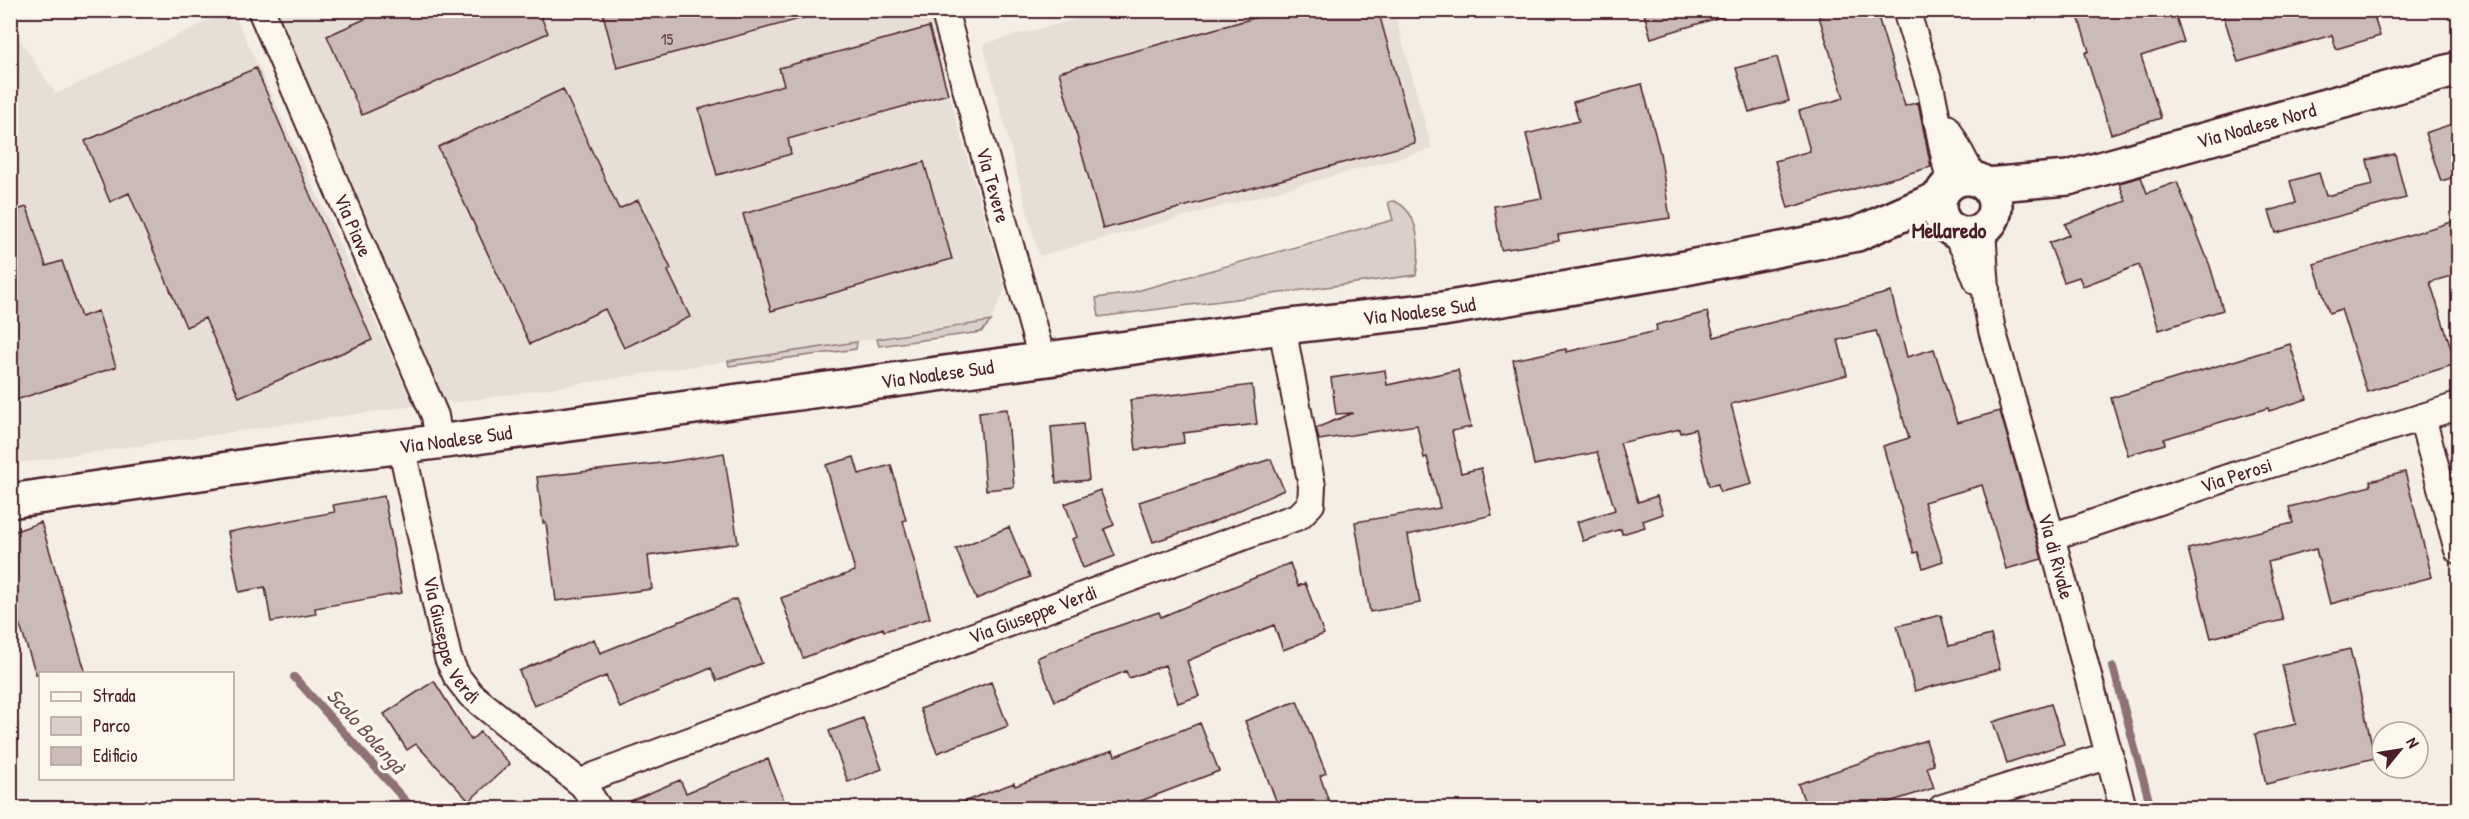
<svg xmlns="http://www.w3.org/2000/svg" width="2469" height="819" font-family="'Patrick Hand',sans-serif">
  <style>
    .built { fill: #e7dfd6 }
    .green { fill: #dbd0c9; stroke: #92787a; stroke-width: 1.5 }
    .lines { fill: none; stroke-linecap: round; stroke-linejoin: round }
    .stream { stroke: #8d7174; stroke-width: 8 }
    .building { fill: #cabbb6; stroke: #4a1f2b; stroke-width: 1.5 }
    .minor-casing { stroke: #4a1f2b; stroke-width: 30 }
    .major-casing { stroke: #4a1f2b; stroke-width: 38 }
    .minor { stroke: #fbf7ec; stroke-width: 26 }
    .major { stroke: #fbf7ec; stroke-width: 33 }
    .labels { text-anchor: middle; stroke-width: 6; stroke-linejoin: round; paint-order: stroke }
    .number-label { font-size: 16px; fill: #6a464e }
    .street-label { font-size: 20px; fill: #4a1f2b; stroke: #fbf7ec }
    .water-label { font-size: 21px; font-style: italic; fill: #714f56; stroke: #fbf7ec }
    .quarter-label { font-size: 22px; font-weight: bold; fill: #4a1f2b; stroke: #fbf7ec }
  </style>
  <rect width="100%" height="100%" fill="#f4eee4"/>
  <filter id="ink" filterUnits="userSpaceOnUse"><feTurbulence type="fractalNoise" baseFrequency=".0167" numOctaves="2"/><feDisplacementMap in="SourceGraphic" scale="12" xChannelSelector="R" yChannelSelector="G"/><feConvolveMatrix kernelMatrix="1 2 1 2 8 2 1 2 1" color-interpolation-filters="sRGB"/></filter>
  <g filter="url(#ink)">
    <path class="built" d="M 228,11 L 233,11 L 414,406 L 11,464 L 10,25 L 56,94 Z
      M 275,11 L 928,11 L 958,126 L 1005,288 L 991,321 L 453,403 L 445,400 Z
      M 1107,11 L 1394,11 L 1432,149 L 1039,256 L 983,44 Z"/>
    <path class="green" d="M 1394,201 C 1420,211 1421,251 1416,275 L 1099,317 L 1096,298 L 1126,294 L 1393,220 L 1388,202 Z
      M 991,321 L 981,332 L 879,346 L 877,339 Z
      M 857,342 L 856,349 L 729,366 L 728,361 Z"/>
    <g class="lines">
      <path class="stream" d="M 2113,667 L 2151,808
        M 294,677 L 412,808"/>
    </g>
    <path class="building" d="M 385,10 L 538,10 L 548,33 L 362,115 L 327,36 Z
      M 602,10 L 806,10 L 807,17 L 617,68 Z
      M 1283,10 L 1378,10 L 1415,143 L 1103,229 L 1059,72 Z
      M 1643,10 L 1723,10 L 1724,16 L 1651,38 Z
      M 1817,10 L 1876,10 L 1905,106 L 1918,102 L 1931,167 L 1788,208 L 1775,161 L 1810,151 L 1799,111 L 1844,98 Z
      M 2076,10 L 2174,10 L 2184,42 L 2141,56 L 2161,118 L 2111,134 L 2085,53 L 2089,51 Z
      M 2237,10 L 2372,10 L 2380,36 L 2336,49 L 2332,35 L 2238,62 L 2223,14 Z
      M 929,27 L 948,94 L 788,139 L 791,154 L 717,175 L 699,109 L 784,85 L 779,68 Z
      M 1777,57 L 1789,101 L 1749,112 L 1736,68 Z
      M 256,68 L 372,340 L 239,397 L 205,318 L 186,327 L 129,193 L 110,202 L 85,141 Z
      M 1642,84 L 1660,153 L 1670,218 L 1558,235 L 1559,241 L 1501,250 L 1494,206 L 1542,198 L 1526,134 L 1579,121 L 1573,102 Z
      M 563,89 L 619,209 L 638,200 L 671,269 L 668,271 L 690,317 L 624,348 L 605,309 L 530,344 L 438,147 Z
      M 2458,122 L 2458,176 L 2441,181 L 2425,133 Z
      M 2395,154 L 2406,198 L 2276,233 L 2269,211 L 2296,203 L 2290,181 L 2319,173 L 2326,196 L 2373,185 L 2367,160 Z
      M 924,162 L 952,259 L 771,311 L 743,214 Z
      M 2141,177 L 2147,193 L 2177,182 L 2210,266 L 2223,310 L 2159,330 L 2139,265 L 2083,286 L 2079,277 L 2064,282 L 2049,243 L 2069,235 L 2065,224 L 2126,201 L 2119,183 Z
      M 27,207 L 46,266 L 62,261 L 81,317 L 98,311 L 116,367 L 10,402 L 10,212 Z
      M 2458,220 L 2458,274 L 2430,282 L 2456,364 L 2367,392 L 2341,309 L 2329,313 L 2314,264 Z
      M 1891,292 L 1907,357 L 1934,349 L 1957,423 L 2000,411 L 2042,559 L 2006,569 L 1982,485 L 1924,502 L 1943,561 L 1923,568 L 1918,552 L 1914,553 L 1883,446 L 1909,438 L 1876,331 L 1838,340 L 1847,375 L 1731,404 L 1752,484 L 1720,492 L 1718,484 L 1709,486 L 1695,429 L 1681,433 L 1680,429 L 1620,443 L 1638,502 L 1657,496 L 1663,514 L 1643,521 L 1645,527 L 1622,534 L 1621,529 L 1583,541 L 1577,522 L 1615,510 L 1597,452 L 1534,465 L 1513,360 L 1566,349 L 1566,352 L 1657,331 L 1656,325 L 1707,312 L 1714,337 Z
      M 2290,344 L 2307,399 L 2269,411 L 2268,408 L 2164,439 L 2165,444 L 2128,455 L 2111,398 Z
      M 1385,370 L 1387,385 L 1458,370 L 1471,427 L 1452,431 L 1461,473 L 1481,468 L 1492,515 L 1408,535 L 1420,603 L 1370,612 L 1355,522 L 1440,508 L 1427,457 L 1424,458 L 1417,425 L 1319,440 L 1316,428 L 1353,413 L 1336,414 L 1331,378 Z
      M 1252,385 L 1257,424 L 1183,433 L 1184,443 L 1136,450 L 1130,400 Z
      M 1007,409 L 1014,487 L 986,490 L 979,412 Z
      M 1083,424 L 1089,480 L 1056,483 L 1051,427 Z
      M 724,453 L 738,543 L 648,556 L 652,589 L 556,601 L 546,523 L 543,523 L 537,477 L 670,462 Z
      M 854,457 L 859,474 L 891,465 L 906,520 L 903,521 L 930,618 L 884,631 L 883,628 L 803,658 L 781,598 L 855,571 L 826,465 Z
      M 1271,459 L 1284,490 L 1211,523 L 1153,542 L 1139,502 Z
      M 2405,472 L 2432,577 L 2330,604 L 2316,549 L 2268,562 L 2283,620 L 2211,638 L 2188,549 L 2293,523 L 2289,507 L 2371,486 L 2370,481 Z
      M 1100,490 L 1114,525 L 1104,529 L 1115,556 L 1083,568 L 1072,539 L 1077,537 L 1065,504 Z
      M 384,496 L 402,593 L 315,608 L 316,614 L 271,622 L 265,587 L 239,592 L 228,532 L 335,512 L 333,505 Z
      M 41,522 L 86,674 L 36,674 L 10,596 L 10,533 Z
      M 1009,527 L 1030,577 L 976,599 L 956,549 Z
      M 1290,563 L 1298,586 L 1305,583 L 1324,634 L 1283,650 L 1274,625 L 1187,661 L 1199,696 L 1178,703 L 1165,665 L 1129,678 L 1126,671 L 1055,701 L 1037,658 L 1083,638 L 1159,612 L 1161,617 Z
      M 736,599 L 762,663 L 717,681 L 711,668 L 620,708 L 606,676 L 534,706 L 519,671 L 594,639 L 600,653 Z
      M 1941,615 L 1949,646 L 1991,635 L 2000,669 L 1915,691 L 1897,626 Z
      M 2350,649 L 2375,758 L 2266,784 L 2255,734 L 2296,724 L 2282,665 Z
      M 434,681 L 471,740 L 480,732 L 510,764 L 469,801 L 416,744 L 407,750 L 384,714 Z
      M 991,682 L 1008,726 L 937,753 L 920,709 Z
      M 1297,701 L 1326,773 L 1320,776 L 1331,808 L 1279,808 L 1245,721 Z
      M 2051,704 L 2064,744 L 2007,763 L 1993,722 Z
      M 863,718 L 882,769 L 848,782 L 829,731 Z
      M 1200,723 L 1219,771 L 1133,804 L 1135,808 L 952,808 L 952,806 L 1014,783 L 1015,786 L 1113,750 L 1115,756 Z
      M 1926,740 L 1934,765 L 1927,767 L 1934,788 L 1870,808 L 1807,808 L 1798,784 Z
      M 768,759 L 787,808 L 614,808 L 680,780 L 686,793 Z"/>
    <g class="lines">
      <g class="minor-casing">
        <g id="minor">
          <path id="s1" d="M 261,10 L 435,416 L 439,441"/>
          <path id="s2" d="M 944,10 L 1042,359"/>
          <path d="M 1906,10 L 1931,90 L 1948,173 L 1947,186"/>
          <path d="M 1947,128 L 1974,179"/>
          <path id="s3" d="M 1982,230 L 1987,305 L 1992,330 L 2051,536 L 2123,808"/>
          <path d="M 1954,232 L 1965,250 L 1978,282"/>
          <path d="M 2422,417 L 2458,550"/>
          <path id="s4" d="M 401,445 L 448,658 L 457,677 L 471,695 L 583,785 L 598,808"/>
          <path id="s5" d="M 2051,536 L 2076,529 L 2236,475 L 2458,406"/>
          <path id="s6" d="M 583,785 L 592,777 L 1299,516 L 1311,504 L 1312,486 L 1282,327"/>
          <path d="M 1942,808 L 2110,755"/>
        </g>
      </g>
      <g class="major-casing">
        <g id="major">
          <circle cx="1967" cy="206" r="28"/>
          <path id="s7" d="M 1986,185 L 2068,178 L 2458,69"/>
          <path id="s8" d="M 10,501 L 289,460 L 453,440 L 1282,327 L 1443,309 L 1670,271 L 1857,234 L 1939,198"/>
        </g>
      </g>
      <use href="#minor" class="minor"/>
      <use href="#major" class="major"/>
    </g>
  </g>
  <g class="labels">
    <g class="number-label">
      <text x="667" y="45">15</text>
    </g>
    <g class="street-label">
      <text dy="7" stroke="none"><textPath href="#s7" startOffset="278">Via Noalese Nord</textPath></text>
      <text dy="7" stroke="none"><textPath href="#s2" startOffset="182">Via Tevere</textPath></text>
      <text dy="7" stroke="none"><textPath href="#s1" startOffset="234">Via Piave</textPath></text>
      <text dy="7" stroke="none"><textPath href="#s8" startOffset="1422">Via Noalese Sud</textPath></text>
      <text dy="7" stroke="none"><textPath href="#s8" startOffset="936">Via Noalese Sud</textPath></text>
      <text dy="7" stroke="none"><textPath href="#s8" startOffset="450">Via Noalese Sud</textPath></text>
      <text dy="7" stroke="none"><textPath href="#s5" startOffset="195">Via Perosi</textPath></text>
      <text dy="7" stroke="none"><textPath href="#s3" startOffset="336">Via di Rivale</textPath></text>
      <text dy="7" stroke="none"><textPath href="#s6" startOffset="482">Via Giuseppe Verdi</textPath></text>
      <text dy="7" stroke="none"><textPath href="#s4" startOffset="202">Via Giuseppe Verdi</textPath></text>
    </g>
    <g class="water-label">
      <text transform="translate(366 731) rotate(48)" y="7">Scolo Bolengà</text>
    </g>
    <g class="quarter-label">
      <text x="1949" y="238">Mellaredo</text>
    </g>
  </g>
  <rect width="2469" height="819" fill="none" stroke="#fbf7ec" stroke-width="36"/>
  <rect x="18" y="18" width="2433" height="783" fill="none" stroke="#4a1f2b" stroke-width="2" filter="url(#ink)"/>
  <rect x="39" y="672" width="195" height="108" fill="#fbf7ec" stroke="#b4a19f" stroke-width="1.5"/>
  <rect x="51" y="692" width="30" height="9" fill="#fbf7ec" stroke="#b4a19f" stroke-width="1.5"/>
  <text x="93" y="702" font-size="18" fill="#4a1f2b">Strada</text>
  <rect x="51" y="717" width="30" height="18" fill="#dbd0c9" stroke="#b4a19f" stroke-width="1.5"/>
  <text x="93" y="732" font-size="18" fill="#4a1f2b">Parco</text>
  <rect x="51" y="747" width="30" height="18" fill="#cabbb6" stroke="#b4a19f" stroke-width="1.5"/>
  <text x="93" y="762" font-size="18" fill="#4a1f2b">Edificio</text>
  <g transform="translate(2400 750) rotate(60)"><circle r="28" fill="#fbf7ec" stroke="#b4a19f" stroke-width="1.5"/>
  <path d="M0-4.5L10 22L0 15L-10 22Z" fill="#4a1f2b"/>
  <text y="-9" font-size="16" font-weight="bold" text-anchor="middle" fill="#4a1f2b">N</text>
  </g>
</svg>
